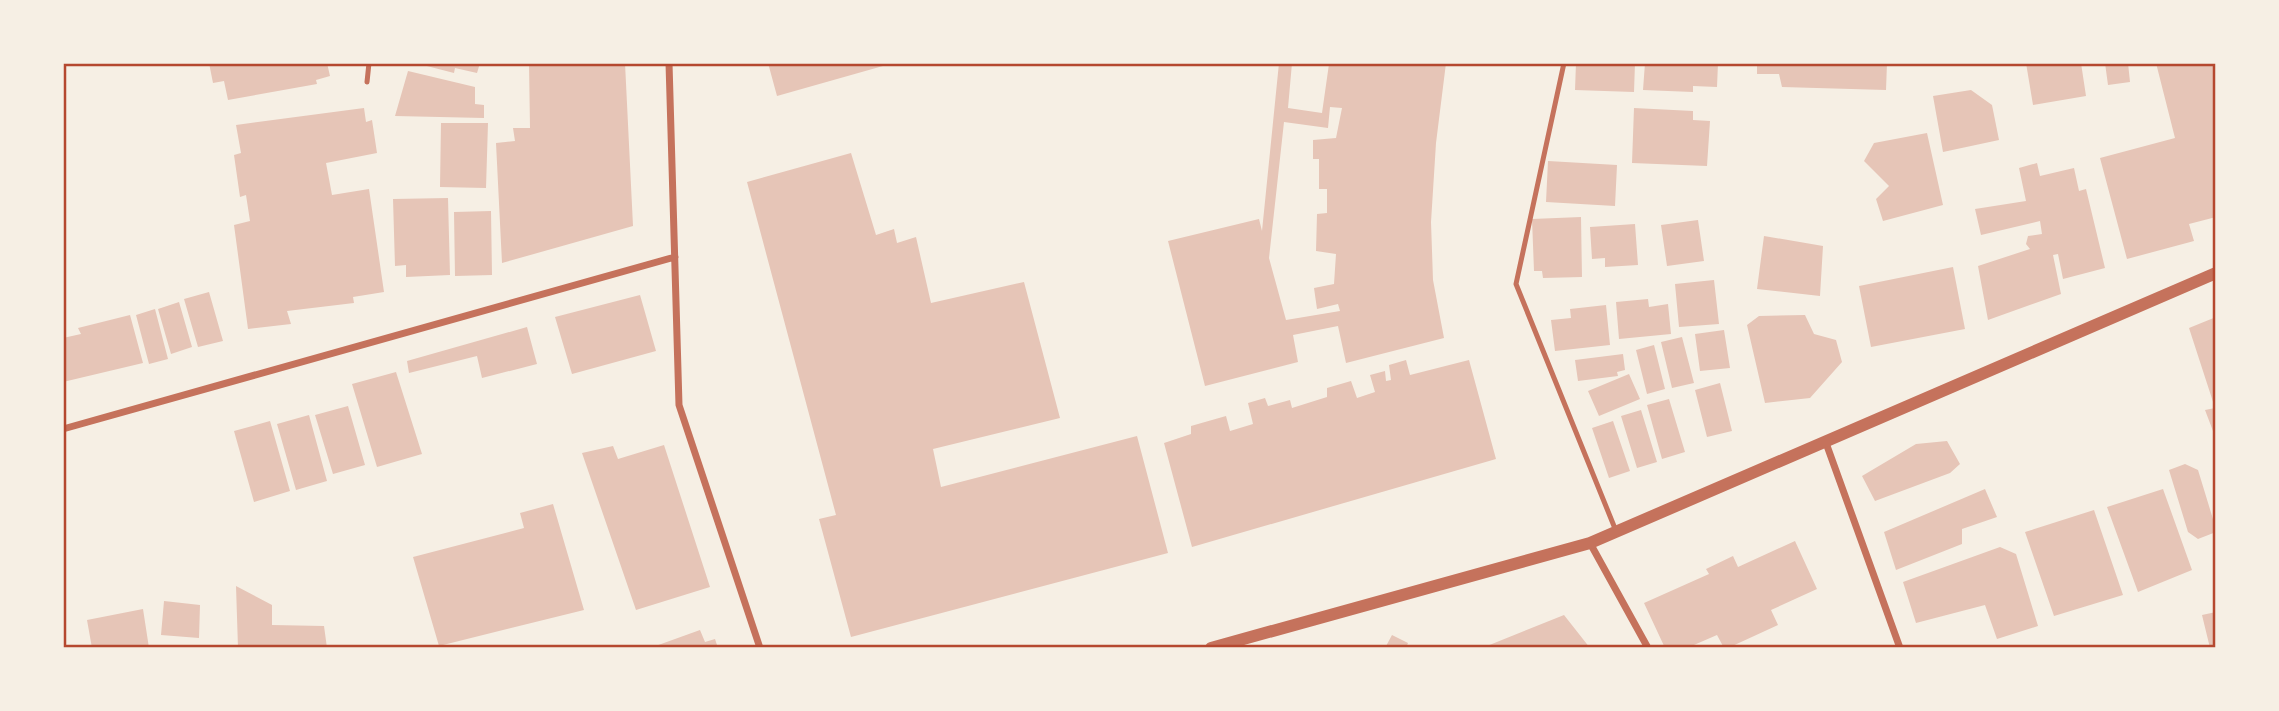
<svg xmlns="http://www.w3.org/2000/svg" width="2279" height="711" font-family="Overpass,sans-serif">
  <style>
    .building { fill: #e6c5b7; fill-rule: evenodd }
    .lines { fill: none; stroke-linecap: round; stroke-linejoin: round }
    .service { stroke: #c5725c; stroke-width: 5 }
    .minor { stroke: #c5725c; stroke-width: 7 }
    .tertiary { stroke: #c5725c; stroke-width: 12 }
    .neatline { fill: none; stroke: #b5482f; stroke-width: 2.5 }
  </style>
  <rect width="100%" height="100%" fill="#f6efe4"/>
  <path class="building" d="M 209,63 L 327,63 L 330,76 L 316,80 L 317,84 L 228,100 L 224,81 L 213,83 Z
    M 480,63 L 477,73 L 455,68 L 454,73 L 419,64 Z
    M 529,63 L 625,63 L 633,226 L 502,263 L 496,143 L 515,141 L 513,128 L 530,128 Z
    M 768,63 L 890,63 L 890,64 L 777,96 Z
    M 1279,63 L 1292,63 L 1288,108 L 1322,113 L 1329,64 L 1446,63 L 1436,143 L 1431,222 L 1433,280 L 1444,338 L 1346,363 L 1338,326 L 1293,335 L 1298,362 L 1205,386 L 1168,241 L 1259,219 L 1262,231 ZM 1330,107 L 1342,108 L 1336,138 L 1313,140 L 1313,159 L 1319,159 L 1319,189 L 1327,189 L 1327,213 L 1317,214 L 1316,251 L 1336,254 L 1334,284 L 1314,288 L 1317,309 L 1338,304 L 1340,311 L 1286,320 L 1269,258 L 1284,122 L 1328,128 Z
    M 1576,63 L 1635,63 L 1634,92 L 1575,90 Z
    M 1645,63 L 1718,63 L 1717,87 L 1693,86 L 1693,92 L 1643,90 Z
    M 1757,63 L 1887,63 L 1886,90 L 1782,87 L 1779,74 L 1757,74 Z
    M 2026,63 L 2081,63 L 2086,96 L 2033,105 Z
    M 2105,63 L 2128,63 L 2130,82 L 2108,85 Z
    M 2156,63 L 2216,63 L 2216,217 L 2189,224 L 2194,241 L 2127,259 L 2100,158 L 2175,138 Z
    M 408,71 L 475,87 L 475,104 L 484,105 L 484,118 L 395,116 Z
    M 1971,90 L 1992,105 L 1999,140 L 1943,152 L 1933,96 Z
    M 364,108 L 366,122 L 372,120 L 377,153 L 326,163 L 332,195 L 369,189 L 384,292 L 353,297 L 354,303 L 287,311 L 291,324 L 248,329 L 234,225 L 250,221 L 246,195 L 240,197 L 234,155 L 241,153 L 236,125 Z
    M 1634,108 L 1693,111 L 1693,120 L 1710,121 L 1707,166 L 1632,163 Z
    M 441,123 L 488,123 L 486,188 L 440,187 Z
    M 1927,133 L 1943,205 L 1883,221 L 1876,199 L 1889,186 L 1864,161 L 1874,143 Z
    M 851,153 L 876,235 L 894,229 L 897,243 L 916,237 L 931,303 L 1024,282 L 1060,418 L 933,449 L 941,487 L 1137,436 L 1168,553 L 851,637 L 819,519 L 836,515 L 747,182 Z
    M 1548,161 L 1617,165 L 1615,206 L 1546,202 Z
    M 2037,163 L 2040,176 L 2074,168 L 2079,191 L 2086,189 L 2105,268 L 2063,279 L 2058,254 L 2053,255 L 2061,294 L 1988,320 L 1978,266 L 2030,249 L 2026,244 L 2028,236 L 2042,234 L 2040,221 L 1981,235 L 1975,209 L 2026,201 L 2019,168 Z
    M 448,198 L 450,275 L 406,277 L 406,265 L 395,266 L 393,199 Z
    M 491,211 L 492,275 L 455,276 L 454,212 Z
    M 1581,217 L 1582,277 L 1543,278 L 1542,271 L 1534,271 L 1532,219 Z
    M 1698,220 L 1704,261 L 1667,266 L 1661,225 Z
    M 1635,224 L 1638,265 L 1605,267 L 1605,258 L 1592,259 L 1590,227 Z
    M 1764,236 L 1823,246 L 1820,296 L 1757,289 Z
    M 1953,267 L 1965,329 L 1871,347 L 1859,286 Z
    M 1714,280 L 1719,324 L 1679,327 L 1675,284 Z
    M 209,292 L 223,341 L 198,347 L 184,299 Z
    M 640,295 L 656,351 L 572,374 L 555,317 Z
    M 1648,299 L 1649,307 L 1668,304 L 1671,334 L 1619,339 L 1616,302 Z
    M 179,302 L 192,347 L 171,354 L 158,309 Z
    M 1606,305 L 1610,345 L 1555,351 L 1551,320 L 1571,318 L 1570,309 Z
    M 155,309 L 168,359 L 149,364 L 136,315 Z
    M 130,315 L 143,363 L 63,382 L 63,338 L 81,334 L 78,328 Z
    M 1805,315 L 1814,334 L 1836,340 L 1842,362 L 1810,398 L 1765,403 L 1747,325 L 1759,316 Z
    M 2216,317 L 2216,439 L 2205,410 L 2215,408 L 2189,328 Z
    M 527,327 L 537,364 L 482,378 L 477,356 L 409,373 L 407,361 Z
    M 1724,330 L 1730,368 L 1700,371 L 1695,334 Z
    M 1682,337 L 1694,383 L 1672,388 L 1661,342 Z
    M 1654,345 L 1665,389 L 1647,394 L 1636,350 Z
    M 1623,354 L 1625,370 L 1617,372 L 1618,376 L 1578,381 L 1575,360 Z
    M 1406,360 L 1410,375 L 1469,360 L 1496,459 L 1192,547 L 1164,443 L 1191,434 L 1191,426 L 1226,416 L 1230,431 L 1253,424 L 1248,403 L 1265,398 L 1268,406 L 1290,400 L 1292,408 L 1327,397 L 1327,388 L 1351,381 L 1357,398 L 1375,392 L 1370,375 L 1385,371 L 1386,381 L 1391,380 L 1389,365 Z
    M 396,372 L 422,454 L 377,467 L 352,384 Z
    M 1629,374 L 1640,399 L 1599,416 L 1588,391 Z
    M 1720,383 L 1732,431 L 1707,437 L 1695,390 Z
    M 1669,399 L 1685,452 L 1662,459 L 1647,405 Z
    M 348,406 L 365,465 L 333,474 L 315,415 Z
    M 1641,410 L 1657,462 L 1637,468 L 1621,416 Z
    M 309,415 L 327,481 L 296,490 L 277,424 Z
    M 270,421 L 290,491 L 254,502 L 234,431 Z
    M 1613,421 L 1630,471 L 1609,478 L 1592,428 Z
    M 1947,441 L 1960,464 L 1950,473 L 1875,501 L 1862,476 L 1916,444 Z
    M 664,445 L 710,587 L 636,610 L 582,453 L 613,446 L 618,459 Z
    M 2185,464 L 2198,470 L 2216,529 L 2216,532 L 2198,539 L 2188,532 L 2169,470 Z
    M 1985,489 L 1997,517 L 1962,529 L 1962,544 L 1896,570 L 1884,532 Z
    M 2163,489 L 2192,570 L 2138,592 L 2107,507 Z
    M 553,504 L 584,610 L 439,646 L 413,557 L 524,528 L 520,513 Z
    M 2094,510 L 2123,595 L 2054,616 L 2025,532 Z
    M 1795,541 L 1817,589 L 1771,610 L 1778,625 L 1728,648 L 1724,648 L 1717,635 L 1687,648 L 1665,648 L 1644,603 L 1709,574 L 1706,569 L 1733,556 L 1738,567 Z
    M 2000,547 L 2016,554 L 2038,626 L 1997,639 L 1985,605 L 1916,623 L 1903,582 Z
    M 236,586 L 272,605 L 272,625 L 324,626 L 327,648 L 238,648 Z
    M 164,601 L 200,605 L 199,638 L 161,635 Z
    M 143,609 L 149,648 L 92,648 L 87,620 Z
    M 2216,612 L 2216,648 L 2210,648 L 2202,615 Z
    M 1564,615 L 1590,648 L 1482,648 Z
    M 700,630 L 705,642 L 715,639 L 718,648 L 650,648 Z
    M 1392,635 L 1408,643 L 1406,648 L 1385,648 Z"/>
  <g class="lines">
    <path class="service" d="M 1564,63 L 1516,284 L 1616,531
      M 367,82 L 369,63"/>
    <path class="minor" d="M 669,63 L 679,405 L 760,648
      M 63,429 L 675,257
      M 1826,443 L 1900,648
      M 1590,543 L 1648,648"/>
    <path class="tertiary" d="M 1211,648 L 1590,543 L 2216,273"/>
  </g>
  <rect width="2279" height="711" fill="none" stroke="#f6efe4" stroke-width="130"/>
  <rect x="65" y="65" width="2149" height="581" class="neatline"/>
</svg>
